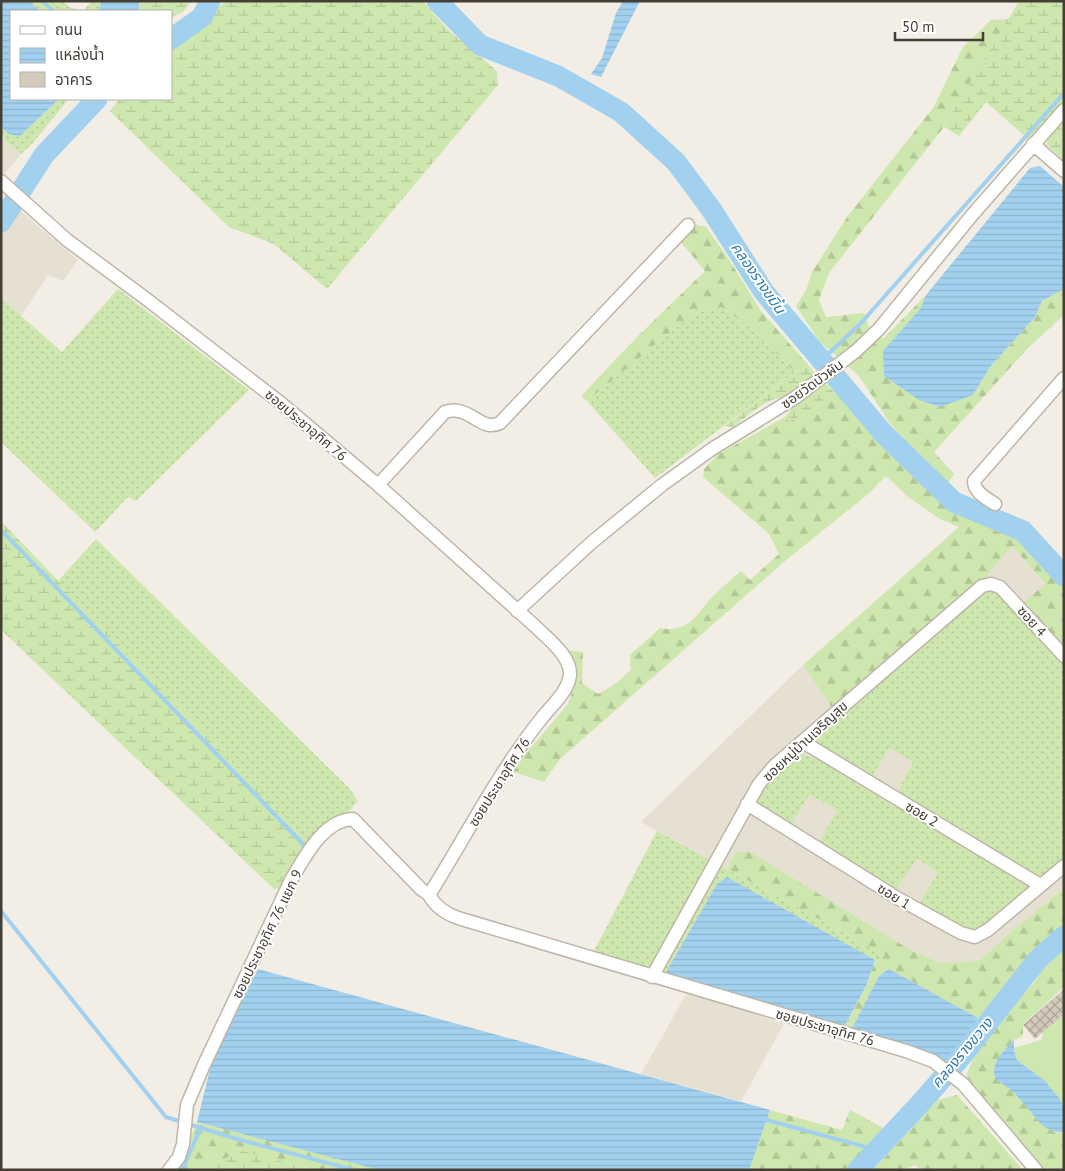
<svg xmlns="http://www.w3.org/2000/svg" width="1065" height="1171" font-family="'PT Sans','Noto Sans Thai',sans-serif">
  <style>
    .residential { fill: #e6e0d3 }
    .grass { fill: url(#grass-dots) }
    .forest { fill: url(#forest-firs) }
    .wetland { fill: url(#wetland-marsh) }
    .garden { fill: #cee7ae }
    .water { fill: url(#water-rules) }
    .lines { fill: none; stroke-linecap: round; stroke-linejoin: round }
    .stream { stroke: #a2d1ef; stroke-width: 4 }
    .river { stroke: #a2d1ef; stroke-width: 21 }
    .building { fill: url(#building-cross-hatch) }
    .minor-casing { stroke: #beb6a8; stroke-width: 15 }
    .minor { stroke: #fff; stroke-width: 12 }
    .labels { text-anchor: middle; stroke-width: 4; stroke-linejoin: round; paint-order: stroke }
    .street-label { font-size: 14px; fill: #453e35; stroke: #fff }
    .water-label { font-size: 15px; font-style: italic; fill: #307caf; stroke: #fff }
  </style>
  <defs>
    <pattern id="grass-dots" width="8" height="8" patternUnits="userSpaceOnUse" patternTransform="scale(1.25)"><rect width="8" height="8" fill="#cee7ae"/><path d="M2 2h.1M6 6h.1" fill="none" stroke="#b2c796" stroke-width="1.8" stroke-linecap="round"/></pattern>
    <pattern id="forest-firs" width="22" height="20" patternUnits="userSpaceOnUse" patternTransform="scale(1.25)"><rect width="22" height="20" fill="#cee7ae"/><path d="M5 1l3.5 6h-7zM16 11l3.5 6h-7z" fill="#b2c796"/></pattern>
    <pattern id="wetland-marsh" width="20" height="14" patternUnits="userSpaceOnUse" patternTransform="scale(1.25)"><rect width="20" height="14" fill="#cee7ae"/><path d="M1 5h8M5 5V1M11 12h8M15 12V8" fill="none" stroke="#b2c796"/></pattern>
    <pattern id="water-rules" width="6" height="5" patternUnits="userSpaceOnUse" patternTransform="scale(1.25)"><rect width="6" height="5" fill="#a2d1ef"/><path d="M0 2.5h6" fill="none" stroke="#8db4ce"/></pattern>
    <pattern id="building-cross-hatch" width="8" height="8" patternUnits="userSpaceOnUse" patternTransform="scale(1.25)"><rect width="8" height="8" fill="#d4cabb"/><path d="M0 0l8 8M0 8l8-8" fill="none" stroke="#aea599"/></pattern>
  </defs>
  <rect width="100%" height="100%" fill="#f2eee5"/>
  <path class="residential" d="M 1,137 L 21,154 L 5,174 L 1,171 Z
    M 17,208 L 78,260 L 63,281 L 48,275 L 21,316 L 1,298 L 1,232 Z
    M 1012,546 L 1045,585 L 1064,651 L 1064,663 L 999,593 L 864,695 L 872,778 L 889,748 L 913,762 L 898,790 L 905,795 L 895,807 L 819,760 L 809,795 L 837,810 L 819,844 L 916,859 L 938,873 L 918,906 L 1064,862 L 1064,888 L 1015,928 L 979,961 L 941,963 L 909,949 L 735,852 L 727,869 L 641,822 L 803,665 L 832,707 L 985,580 L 990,571 Z
    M 691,993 L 784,1024 L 741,1101 L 641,1074 L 685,996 Z"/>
  <path class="grass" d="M 29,1 L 63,1 L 69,7 L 83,11 L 92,1 L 101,1 L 99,11 L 40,11 Z
    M 59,99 L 69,99 L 31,145 L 21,154 L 1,137 L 1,127 L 8,134 L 20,136 Z
    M 118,289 L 249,390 L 136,501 L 128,497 L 95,532 L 1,442 L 1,298 L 62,352 Z
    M 722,307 L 755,332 L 795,372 L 655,478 L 587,401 L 692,314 Z
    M 96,539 L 350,789 L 358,801 L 347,814 L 308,842 L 58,581 Z
    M 990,590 L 999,593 L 1064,663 L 1064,862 L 983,930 L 974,933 L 917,906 L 938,873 L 917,859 L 894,892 L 818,845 L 837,810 L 809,795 L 790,826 L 754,804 C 766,781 779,770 799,753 L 819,760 L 895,807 L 905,795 L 898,790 L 913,762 L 889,748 L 872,778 L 817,747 L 813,740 L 980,594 Z
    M 657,831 L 885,955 L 879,962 L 717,884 L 665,974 L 593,953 Z"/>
  <path class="forest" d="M 1010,19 L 944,127 L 829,273 L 819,300 L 826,317 L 864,313 L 869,327 L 883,339 L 926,295 L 921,308 L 908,325 L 973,395 L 990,367 L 1035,317 L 1042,301 L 1064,289 L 1064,315 L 1027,349 L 934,452 L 954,474 L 946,486 L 889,422 L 859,376 L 819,341 L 796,306 L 806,290 L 812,272 L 847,217 L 933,108 L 963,47 L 991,20 Z
    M 694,224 L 706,227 L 728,258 L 761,311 L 809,366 L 795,372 L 755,332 L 722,307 L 692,314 L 587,401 L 581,396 L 636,338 L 705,271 L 681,242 Z
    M 834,392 L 907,460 L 913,472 L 937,494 L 962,513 L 1020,535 L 1064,580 L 1064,651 L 1022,604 L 1045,584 L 1012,546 L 990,571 L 985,580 L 832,708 L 803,665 L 959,527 L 940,519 L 908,497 L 886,476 L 867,495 L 785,561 L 560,759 L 544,782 L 511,771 L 568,704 L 574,686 L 574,662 L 567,650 L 583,652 L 582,683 L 598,694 L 615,684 L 631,670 L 630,655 L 660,628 C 688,633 695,617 711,598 C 720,589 731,580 741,571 L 750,580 L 779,554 L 769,534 L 703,477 L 704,469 L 717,455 L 785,417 L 789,421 L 807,414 Z
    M 735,852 L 750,852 L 909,949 L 941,963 L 979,961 L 1015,928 L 1064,888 L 1064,930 L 1001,998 L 978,1018 L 889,969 L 879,976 L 851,1030 L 844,1027 L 866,986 L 875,960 L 879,962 L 885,955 L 727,869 Z
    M 1064,947 L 1064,987 L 1023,1024 L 1023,1036 L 1014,1040 L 997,1080 L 1008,1087 L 1056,1133 L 1064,1132 L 1064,1170 L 1043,1170 L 966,1076 L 973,1059 L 998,1021 L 1033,984 L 1050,957 Z
    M 957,1095 L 1023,1170 L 921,1170 L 915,1165 L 903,1170 L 873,1170 L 938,1100 Z
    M 770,1110 L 842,1130 L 850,1110 L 887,1130 L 849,1170 L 748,1170 Z
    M 197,1122 L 383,1170 L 315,1170 L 243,1151 L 212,1164 L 208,1170 L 177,1170 Z"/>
  <path class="wetland" d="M 139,1 L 191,1 L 184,11 L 171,18 L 171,11 L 139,11 Z
    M 227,1 L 423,1 L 447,29 L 497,71 L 498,85 L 327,289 L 274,244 L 229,227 L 110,111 L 120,99 L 171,99 L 171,50 L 217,8 Z
    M 1019,1 L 1064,1 L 1064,105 L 1029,140 L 986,102 L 959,136 L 944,127 Z
    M 1064,119 L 1064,161 L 1046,144 L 1052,131 Z
    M 809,366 L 834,392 L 807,414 L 789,421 L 785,417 L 791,409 L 786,398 C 769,395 747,417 733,427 L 725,426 L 795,372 Z
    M 1,521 L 308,842 L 282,888 L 274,889 L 1,630 Z
    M 243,1151 L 315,1170 L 208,1170 L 212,1164 Z"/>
  <path class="garden" d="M 1064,995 L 1064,1108 L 1060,1099 L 1027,1067 L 1017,1060 L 1014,1048 L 1041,1040 L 1048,1016 Z"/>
  <path class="water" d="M 1,1 L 29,1 L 40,11 L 11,11 L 11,99 L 59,99 L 20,136 L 8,134 L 1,127 Z
    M 101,1 L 139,1 L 139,11 L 99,11 Z
    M 623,1 L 640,1 L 601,77 L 591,74 L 602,58 L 616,13 Z
    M 1040,166 L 1064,187 L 1064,289 L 1042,301 L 1035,317 L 990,367 L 973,395 L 940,407 L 919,400 L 884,376 L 883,351 L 921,308 L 926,295 L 1030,168 Z
    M 727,877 L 875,960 L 866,986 L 844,1027 L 665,974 L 717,884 Z
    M 258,969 L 770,1110 L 749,1170 L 380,1170 L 197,1122 L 211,1065 Z
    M 889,969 L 978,1018 L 972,1038 L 947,1063 L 941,1058 L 851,1030 L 879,976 Z
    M 1014,1040 L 1014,1050 L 1017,1060 L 1045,1081 L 1060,1099 L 1064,1108 L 1064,1132 C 1056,1133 1049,1130 1042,1125 C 1030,1113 1021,1097 1007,1087 C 1002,1083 995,1081 994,1073 C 993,1060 1007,1048 1014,1040 Z"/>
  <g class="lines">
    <path class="stream" d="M 42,1 L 53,11
      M 822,360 L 862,322 L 1064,93
      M 1,530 L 304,845
      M 1,911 L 166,1117 L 182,1122
      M 763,1119 L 877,1150
      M 188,1124 L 237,1139 L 354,1170
      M 182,1170 L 201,1127"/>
    <path class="river" d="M 437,1 L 480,45 L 558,76 L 621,112 L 676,162 L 711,209 L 764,292 L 883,433 L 954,502 L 1023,531 L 1064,576
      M 171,39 L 202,17 L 210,1
      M 1,222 L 44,155 L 97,99
      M 858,1170 L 918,1106 L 961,1057 L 1038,959 L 1064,936"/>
  </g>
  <path class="building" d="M 1064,989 L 1064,1014 L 1035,1039 L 1023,1025 Z"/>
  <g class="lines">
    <g class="minor-casing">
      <path id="minor" d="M 1033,144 L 1064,171
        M 1,181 L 67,240 L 149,301 L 282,404 L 378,485 L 536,627 C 548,639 571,656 570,675 C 568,692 551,706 541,719 C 498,773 466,836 429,895 C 436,907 445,913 458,918 L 906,1051 L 933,1061 L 963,1084 L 1036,1170
        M 378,485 L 445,412 C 470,404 481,433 500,423 L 688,225
        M 995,504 C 986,498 974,492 974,481 L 1064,378
        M 517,611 L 591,543 L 662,485 L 712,449 L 796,397 L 856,351 L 879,329 L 973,214 L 1064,110
        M 803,742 L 1040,885
        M 747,804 L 899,899 L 961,933 L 975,937 L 988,930 L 1064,866
        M 652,977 L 759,784 L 774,766 L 982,586 L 991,584 L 1000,587 L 1064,656
        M 169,1170 L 179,1157 L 183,1144 L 187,1105 L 203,1067 L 291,880 C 305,857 323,820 353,819 L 421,889 L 429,895"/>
    </g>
    <use href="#minor" class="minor"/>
  </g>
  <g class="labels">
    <g class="street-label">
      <text transform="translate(812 384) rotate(-36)" y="5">ซอยวัดบัวผัน</text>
      <text transform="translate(306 425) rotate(40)" y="5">ซอยประชาอุทิศ 76</text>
      <text transform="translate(1032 621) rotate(48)" y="5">ซอย 4</text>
      <text transform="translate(805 741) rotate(-43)" y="5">ซอยหมู่บ้านเจริญสุข</text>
      <text transform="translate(499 782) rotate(-58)" y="5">ซอยประชาอุทิศ 76</text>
      <text transform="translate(922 814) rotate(31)" y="5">ซอย 2</text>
      <text transform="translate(894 896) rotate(32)" y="5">ซอย 1</text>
      <text transform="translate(267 934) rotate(-64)" y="5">ซอยประชาอุทิศ 76 แยก 9</text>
      <text transform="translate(825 1027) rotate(16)" y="5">ซอยประชาอุทิศ 76</text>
    </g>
    <g class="water-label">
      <text transform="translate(758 278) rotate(55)" y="5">คลองรางขมิ้น</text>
      <text transform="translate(962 1053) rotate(-50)" y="5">คลองรางขวาง</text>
    </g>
  </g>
  <rect width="1065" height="1171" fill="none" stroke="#453e35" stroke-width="5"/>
  <rect x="10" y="10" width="162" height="90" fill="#ffffff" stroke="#b5b2ae"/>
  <rect x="20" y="26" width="25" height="8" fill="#ffffff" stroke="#b5b2ae"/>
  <text x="55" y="35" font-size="15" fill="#453e35">ถนน</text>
  <rect x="20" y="48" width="25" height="15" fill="url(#water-rules)" stroke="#b5b2ae"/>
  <text x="55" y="60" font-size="15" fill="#453e35">แหล่งน้ำ</text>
  <rect x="20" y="72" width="25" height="15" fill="#d4cabb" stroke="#b5b2ae"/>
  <text x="55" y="85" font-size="15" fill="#453e35">อาคาร</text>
  <path d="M895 32v8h88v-8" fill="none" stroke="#453e35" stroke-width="2.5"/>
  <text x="902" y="32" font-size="15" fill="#453e35" stroke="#ffffff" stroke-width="4" paint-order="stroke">50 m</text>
</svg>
